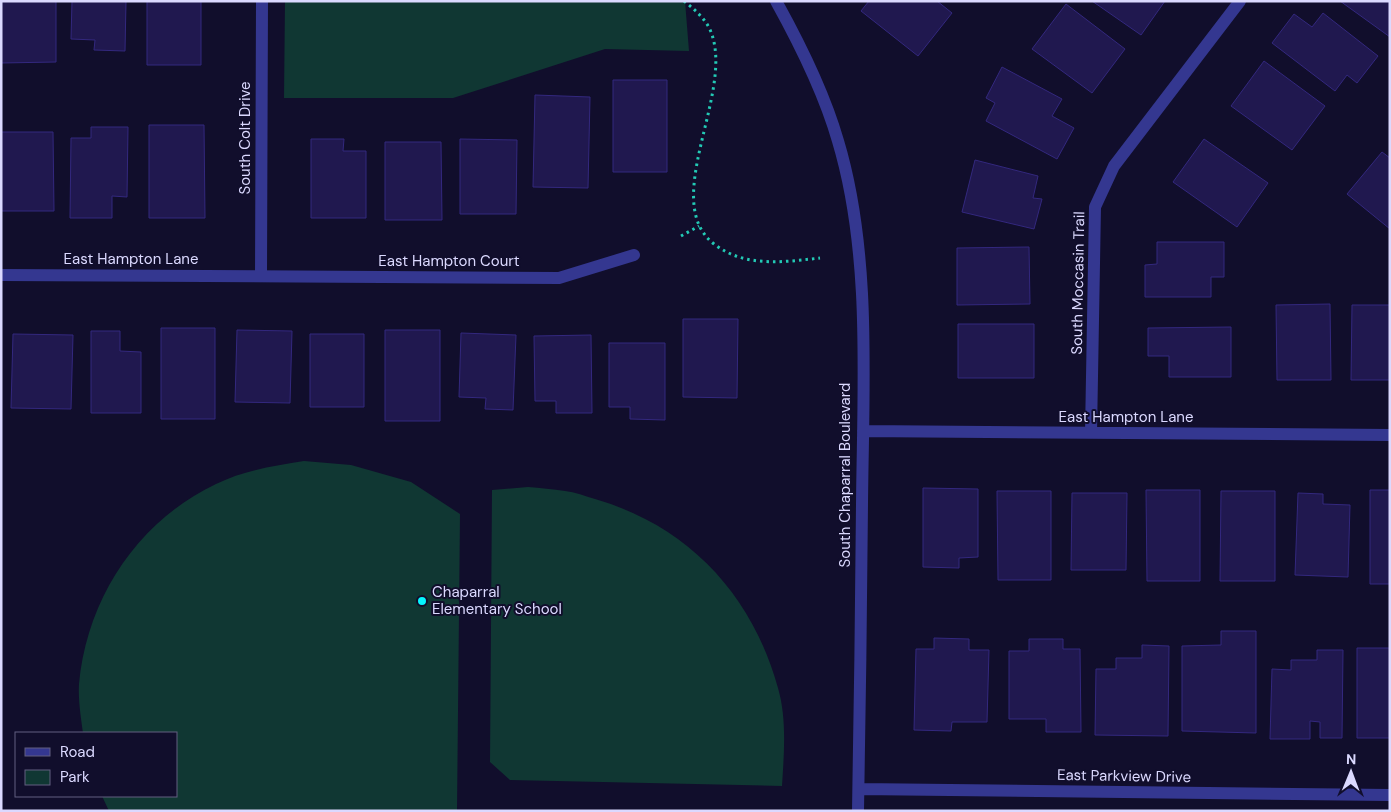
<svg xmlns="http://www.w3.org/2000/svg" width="1391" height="812" font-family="'DM Sans',sans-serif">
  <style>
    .green { fill: #103733 }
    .building { fill: #20184f; stroke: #33287e }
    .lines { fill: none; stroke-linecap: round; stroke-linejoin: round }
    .path { stroke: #23cab5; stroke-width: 3; stroke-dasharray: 2.5 4; stroke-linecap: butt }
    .minor { stroke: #343790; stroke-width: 12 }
    .poi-dot { fill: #05f6ff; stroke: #110e2c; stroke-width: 2 }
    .labels { text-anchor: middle; stroke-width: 4; stroke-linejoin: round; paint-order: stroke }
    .street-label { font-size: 15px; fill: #dbd9ff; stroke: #110e2c }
    .poi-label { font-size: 15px; fill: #dbd9ff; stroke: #110e2c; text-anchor: start }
  </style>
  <rect width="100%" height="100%" fill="#110e2c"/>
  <path class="green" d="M 285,1 L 685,1 L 689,51 L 605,49 L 453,98 L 284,98 Z
    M 304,461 L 351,465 L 411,482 L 460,514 L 457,811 L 109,811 L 102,796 L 176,796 L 176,733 L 83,733 C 81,718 78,700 79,684 C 87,598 138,521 216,484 C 244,470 274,466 304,461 Z
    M 528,487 C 540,488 553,489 565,491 C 575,492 585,496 595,499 C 688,526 752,594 778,688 C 787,719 784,754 782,786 L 510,780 L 490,762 L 492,490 Z"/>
  <path class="building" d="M 1,1 L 56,1 L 56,62 L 1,63 Z
    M 72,1 L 126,1 L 125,51 L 94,50 L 95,40 L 71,39 Z
    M 147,1 L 201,1 L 201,65 L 147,65 Z
    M 869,1 L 937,1 L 952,13 L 918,56 L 861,11 Z
    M 1092,1 L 1165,1 L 1141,35 Z
    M 1340,1 L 1390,1 L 1390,37 Z
    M 1066,4 L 1125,49 L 1092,93 L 1032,49 Z
    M 1323,13 L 1378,56 L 1357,83 L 1347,75 L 1335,91 L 1272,43 L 1294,14 L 1312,27 Z
    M 1264,61 L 1325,106 L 1292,150 L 1231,106 Z
    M 1002,67 L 1062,99 L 1052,116 L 1074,128 L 1057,159 L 986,121 L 995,103 L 986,98 Z
    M 613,80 L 667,80 L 667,172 L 613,172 Z
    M 535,95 L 590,97 L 588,188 L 533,187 Z
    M 149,125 L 204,125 L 205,218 L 149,218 Z
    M 91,127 L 128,127 L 127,197 L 112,196 L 112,218 L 70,218 L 71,138 L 91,138 Z
    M 1,132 L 53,132 L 54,211 L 1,211 Z
    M 311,139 L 344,139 L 343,151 L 366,151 L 366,218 L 311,218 Z
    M 460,139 L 517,140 L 516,214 L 460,214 Z
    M 1204,139 L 1268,183 L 1237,227 L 1173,182 Z
    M 385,142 L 441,142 L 442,220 L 385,220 Z
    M 1382,152 L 1390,158 L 1390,229 L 1347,194 Z
    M 975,160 L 1038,176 L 1033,198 L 1042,199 L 1034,229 L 962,212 Z
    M 1157,242 L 1224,242 L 1224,277 L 1211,277 L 1211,297 L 1145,297 L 1145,265 L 1157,264 Z
    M 1029,247 L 1030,304 L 957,305 L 957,248 Z
    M 1330,304 L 1331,380 L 1277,380 L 1276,305 Z
    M 1352,305 L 1390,305 L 1390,380 L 1351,380 Z
    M 683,319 L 738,319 L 737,398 L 683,397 Z
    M 958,324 L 1034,324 L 1034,378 L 958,378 Z
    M 1231,327 L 1231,377 L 1169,377 L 1169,356 L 1148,356 L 1148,328 Z
    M 161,328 L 215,328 L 215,419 L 161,419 Z
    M 237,330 L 292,331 L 290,403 L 235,402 Z
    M 385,330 L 440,330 L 440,421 L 385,421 Z
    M 91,331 L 120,331 L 120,351 L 141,352 L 141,413 L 91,413 Z
    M 461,333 L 516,335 L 513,410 L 485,409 L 486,398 L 459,397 Z
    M 13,334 L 73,335 L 71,409 L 11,408 Z
    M 310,334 L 364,334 L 364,407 L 310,407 Z
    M 591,335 L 592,413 L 556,413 L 556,401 L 535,401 L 534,336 Z
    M 609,343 L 665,343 L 665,420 L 630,419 L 630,407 L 609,407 Z
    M 923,488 L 978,489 L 978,557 L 959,558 L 959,568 L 923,567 Z
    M 1146,490 L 1200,490 L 1200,581 L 1147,581 Z
    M 1370,490 L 1390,490 L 1390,584 L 1370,584 Z
    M 997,491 L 1051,491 L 1051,580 L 998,580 Z
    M 1221,491 L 1275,491 L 1275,581 L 1220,581 Z
    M 1072,493 L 1127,493 L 1126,570 L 1071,570 Z
    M 1298,493 L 1323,494 L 1323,504 L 1350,505 L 1348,577 L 1295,575 Z
    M 1221,631 L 1256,631 L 1256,733 L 1182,731 L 1182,646 L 1221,645 Z
    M 934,638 L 969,639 L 969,650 L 989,650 L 987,722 L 952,722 L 951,731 L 914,730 L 916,649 L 934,649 Z
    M 1029,639 L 1063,639 L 1063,649 L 1080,649 L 1081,732 L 1046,732 L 1046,719 L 1009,719 L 1009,651 L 1029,651 Z
    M 1142,645 L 1169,646 L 1168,736 L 1095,735 L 1096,669 L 1116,669 L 1116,658 L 1142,658 Z
    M 1357,648 L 1390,648 L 1390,738 L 1357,738 Z
    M 1317,650 L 1343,650 L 1342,738 L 1320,738 L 1320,722 L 1310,721 L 1310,739 L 1270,739 L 1272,669 L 1291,670 L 1291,660 L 1317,660 Z"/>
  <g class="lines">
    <path class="path" d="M 684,1 C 695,10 706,19 711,32 C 735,93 659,201 714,244 C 745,268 784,262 820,258
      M 681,236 L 699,226"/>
    <path class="minor" d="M 776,1 C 801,46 824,92 838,141 C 872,254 863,387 862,504 C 861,606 860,709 858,811
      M 1,275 L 559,278 L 634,255
      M 261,275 L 262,1
      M 863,431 L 1390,435
      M 1091,433 L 1095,207 L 1114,166 L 1240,1
      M 859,789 L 1390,795"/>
  </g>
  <circle class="poi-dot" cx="422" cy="601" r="5"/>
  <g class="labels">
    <g class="street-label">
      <text transform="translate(245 138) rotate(-90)" y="5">South Colt Drive</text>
      <text x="131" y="264">East Hampton Lane</text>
      <text x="449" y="266">East Hampton Court</text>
      <text transform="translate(1078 283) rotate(-89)" y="5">South Moccasin Trail</text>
      <text x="1126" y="422">East Hampton Lane</text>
      <text transform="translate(845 475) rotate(-90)" y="5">South Chaparral Boulevard</text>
      <text transform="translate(1124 776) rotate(1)" y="5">East Parkview Drive</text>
    </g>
    <g class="poi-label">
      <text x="432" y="597">Chaparral<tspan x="432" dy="17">Elementary School</tspan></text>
    </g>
  </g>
  <rect width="1391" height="812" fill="none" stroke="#dbd9ff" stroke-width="5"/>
  <rect x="15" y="732" width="162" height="65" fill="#110e2c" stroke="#625f80"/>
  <rect x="25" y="748" width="25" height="8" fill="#343790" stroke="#625f80"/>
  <text x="60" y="757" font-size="15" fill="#dbd9ff">Road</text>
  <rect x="25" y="770" width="25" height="15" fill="#103733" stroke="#625f80"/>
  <text x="60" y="782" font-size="15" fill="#dbd9ff">Park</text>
  <g transform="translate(1351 772) rotate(1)" stroke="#110e2c" stroke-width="4" paint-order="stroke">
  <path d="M0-4L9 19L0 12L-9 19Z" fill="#dbd9ff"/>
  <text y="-8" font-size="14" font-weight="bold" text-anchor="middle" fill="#dbd9ff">N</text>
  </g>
</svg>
